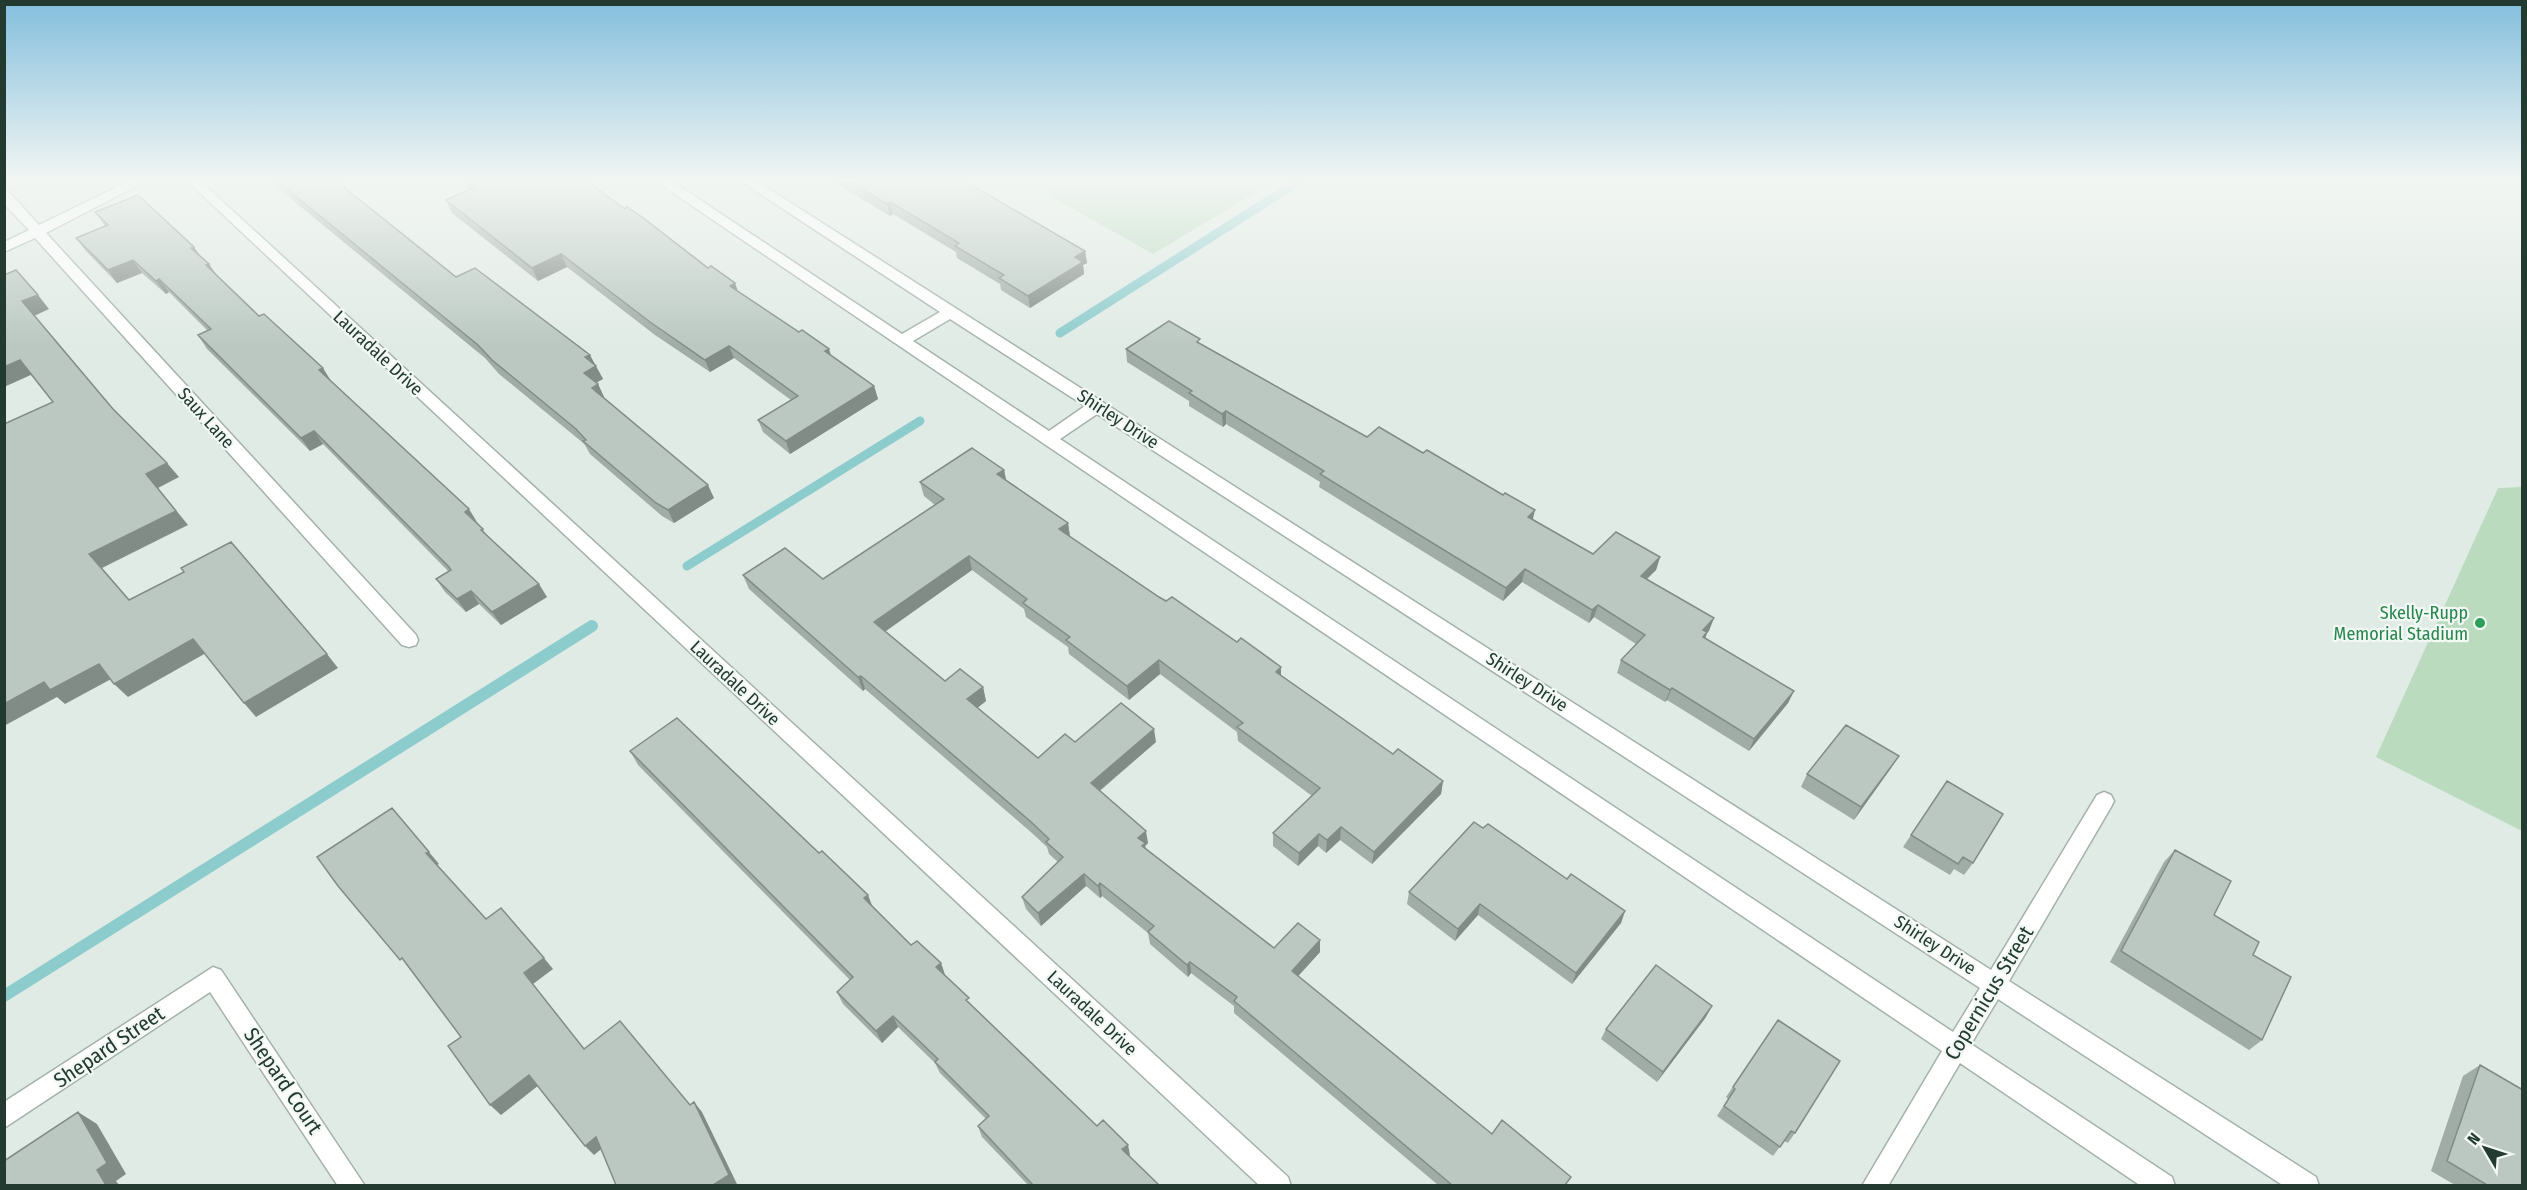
<svg xmlns="http://www.w3.org/2000/svg" width="2527" height="1190" font-family="'Fira Sans Condensed',sans-serif">
  <style>
    .green { fill: #bbdbbf }
    .lines { fill: none; stroke-linecap: round; stroke-linejoin: round }
    .stream-far1 { stroke: #8ccccd; stroke-width: 9 }
    .stream { stroke: #8ccccd; stroke-width: 12 }
    .minor-casing { stroke: #a4b2ab; stroke-width: 3 }
    .minor { fill: #fff; fill-rule: evenodd }
    .wall { fill: #a0aca6 }
    .shaded-wall { fill: #828c87 }
    .building { fill: #bac8c1; stroke: #828c87; stroke-width: 1.5 }
    .leisure-dot { fill: #2e9e5b; stroke: #f2f8f4; stroke-width: 2 }
    .labels { text-anchor: middle; stroke-width: 4.5; stroke-linejoin: round; paint-order: stroke }
    .street-label { font-size: 18px; fill: #233a31; stroke: #f2f8f4 }
    .leisure-label { font-size: 18px; fill: #27864d; stroke: #f2f8f4; text-anchor: end }
    .near-street-label { font-size: 21px; fill: #233a31; stroke: #f2f8f4 }
  </style>
  <rect width="100%" height="100%" fill="#e1ebe5"/>
  <path class="green" d="M 1022,180 L 1277,180 L 1153,254 Z
    M 2522,487 L 2522,831 L 2376,757 L 2498,488 Z"/>
  <g class="lines">
    <path class="stream-far1" d="M 1060,333 L 1301,180
      M 687,566 L 920,421"/>
    <path class="stream" d="M 4,996 L 592,626"/>
    <g class="minor-casing">
      <path id="minor" d="M 131,180 L 148,180 L 46,233 L 416,635 L 418,640 L 416,645 L 409,647 L 402,645 L 35,238 L 4,252 L 4,242 L 29,230 L 4,204 L 4,191 L 9,192 L 39,225 Z
        M 186,180 L 199,180 L 1288,1177 L 1291,1186 L 1260,1186 Z
        M 654,180 L 670,180 L 902,334 L 940,312 L 739,180 L 755,180 L 1991,970 L 2097,795 L 2104,792 L 2111,795 L 2114,801 L 2111,807 L 2009,981 L 2316,1177 L 2319,1186 L 2284,1186 L 1998,999 L 1971,1044 L 2172,1177 L 2175,1186 L 2141,1186 L 1960,1063 L 1888,1186 L 1862,1186 L 1942,1051 ZM 950,319 L 1085,406 L 1049,431 L 913,341 ZM 1097,414 L 1980,988 L 1953,1032 L 1060,439 Z
        M 213,967 L 221,970 L 365,1186 L 338,1186 L 210,992 L 4,1128 L 4,1102 Z"/>
    </g>
    <use href="#minor" class="minor"/>
  </g>
  <path class="wall" d="M 273,180 L 335,180 L 456,277 L 595,365 L 603,379 L 597,382 L 598,384 L 604,397 L 603,397 L 714,498 L 674,523 L 662,516 L 590,454 L 585,445 L 582,442 L 499,374 L 485,358 L 279,189 Z
    M 464,180 L 708,268 L 735,283 L 738,291 L 874,386 L 878,399 L 790,454 L 763,432 L 758,420 L 791,400 L 734,358 L 710,372 L 655,335 L 567,267 L 538,281 L 452,213 L 446,200 L 469,190 Z
    M 830,180 L 963,180 L 1085,251 L 1087,263 L 1083,265 L 1084,274 L 1030,308 L 1001,290 L 1000,284 L 957,258 L 956,252 L 893,214 L 890,216 Z
    M 95,212 L 202,258 L 217,276 L 259,316 L 331,381 L 477,522 L 487,535 L 547,597 L 501,625 L 479,604 L 466,612 L 445,592 L 436,579 L 449,572 L 323,444 L 310,451 L 207,349 L 198,335 L 208,331 L 169,292 L 166,294 L 142,273 L 117,283 L 86,251 L 76,238 L 105,226 Z
    M 1200,344 L 1367,437 L 1533,519 L 1593,554 L 1660,557 L 1656,570 L 1646,579 L 1714,618 L 1705,638 L 1794,691 L 1788,703 L 1749,751 L 1667,700 L 1665,702 L 1617,673 L 1621,660 L 1636,644 L 1594,617 L 1589,623 L 1522,582 L 1503,601 L 1319,487 L 1320,482 L 1226,424 L 1223,427 L 1189,406 L 1189,401 L 1127,362 L 1126,349 Z
    M 1004,470 L 1006,481 L 1068,523 L 1070,537 L 1159,597 L 1281,667 L 1281,675 L 1393,754 L 1443,781 L 1441,794 L 1372,864 L 1340,840 L 1326,853 L 1318,846 L 1298,866 L 1273,846 L 1273,833 L 1312,796 L 1238,741 L 1237,732 L 1160,674 L 1129,700 L 1069,654 L 1068,647 L 1026,617 L 1024,609 L 972,570 L 885,631 L 945,681 L 983,687 L 986,701 L 977,708 L 1038,758 L 1075,742 L 1156,742 L 1100,791 L 1148,843 L 1145,846 L 1146,848 L 1274,948 L 1320,952 L 1298,976 L 1492,1134 L 1568,1185 L 1438,1185 L 1234,1013 L 1234,1006 L 1191,973 L 1188,977 L 1150,944 L 1148,933 L 1102,896 L 1100,898 L 1086,886 L 1041,926 L 1026,909 L 1022,897 L 1058,862 L 1049,854 L 1047,847 L 1033,834 L 865,689 L 863,691 L 749,589 L 743,575 L 823,579 L 935,505 L 924,496 L 920,482 Z
    M 630,751 L 872,906 L 911,945 L 941,963 L 945,975 L 971,1005 L 1097,1126 L 1130,1155 L 1129,1156 L 1159,1185 L 1028,1185 L 982,1137 L 978,1126 L 986,1119 L 940,1073 L 935,1063 L 898,1027 L 882,1043 L 843,1004 L 837,992 L 850,980 L 638,765 Z
    M 1891,768 L 1854,820 L 1801,787 L 1807,774 Z
    M 1947,781 L 1973,863 L 1964,875 L 1954,869 L 1950,875 L 1903,847 Z
    M 1483,828 L 1567,879 L 1625,911 L 1621,923 L 1572,984 L 1478,915 L 1455,941 L 1407,904 L 1409,892 Z
    M 2175,850 L 2214,915 L 2262,1040 L 2249,1050 L 2110,962 L 2164,862 Z
    M 1706,1017 L 1657,1082 L 1601,1039 L 1606,1029 Z
    M 1778,1020 L 1795,1133 L 1788,1143 L 1784,1141 L 1773,1156 L 1717,1116 L 1728,1099 L 1726,1097 Z
    M 2480,1065 L 2523,1185 L 2455,1185 L 2431,1171 L 2463,1076 Z"/>
  <path class="shaded-wall" d="M 890,202 L 893,214 L 890,216 L 887,204 Z
    M 194,247 L 203,260 L 191,248 Z
    M 1085,251 L 1087,263 L 1083,265 L 1084,274 L 1030,308 L 1028,296 L 1075,257 Z
    M 561,254 L 567,267 L 538,281 L 532,268 Z
    M 133,260 L 142,273 L 117,283 L 108,270 Z
    M 209,264 L 218,277 L 206,265 Z
    M 159,279 L 169,292 L 166,294 L 156,281 Z
    M 735,283 L 739,296 L 730,286 Z
    M 38,295 L 49,309 L 34,316 L 22,301 Z
    M 729,346 L 734,358 L 710,372 L 705,360 Z
    M 829,349 L 833,361 L 825,351 Z
    M 590,355 L 603,379 L 590,386 L 584,373 L 585,357 Z
    M 20,360 L 33,374 L 4,387 L 4,367 Z
    M 323,368 L 331,381 L 319,370 Z
    M 598,384 L 604,397 L 598,401 L 592,388 Z
    M 874,386 L 878,399 L 790,454 L 786,441 Z
    M 1226,411 L 1226,424 L 1223,427 L 1222,414 Z
    M 314,431 L 323,444 L 310,451 L 301,438 Z
    M 167,463 L 179,477 L 158,488 L 188,525 L 102,568 L 142,614 L 89,554 L 146,474 Z
    M 1004,470 L 1007,484 L 997,474 Z
    M 708,485 L 714,498 L 674,523 L 668,510 Z
    M 469,509 L 477,522 L 465,512 Z
    M 1535,510 L 1532,523 L 1528,517 Z
    M 1068,523 L 1070,537 L 1059,529 Z
    M 969,556 L 972,570 L 879,636 L 874,622 Z
    M 1660,557 L 1656,570 L 1637,589 L 1641,576 Z
    M 1525,569 L 1522,582 L 1503,601 L 1506,588 Z
    M 539,584 L 547,597 L 501,625 L 492,612 Z
    M 471,591 L 479,604 L 466,612 L 457,599 Z
    M 1598,605 L 1594,617 L 1589,623 L 1592,610 Z
    M 1714,618 L 1709,631 L 1707,633 L 1703,645 L 1703,630 Z
    M 193,639 L 206,653 L 128,697 L 114,684 Z
    M 327,654 L 338,668 L 256,717 L 244,703 Z
    M 1159,660 L 1160,674 L 1129,700 L 1127,686 Z
    M 99,664 L 113,678 L 65,704 L 57,697 L 4,726 L 4,704 L 44,682 Z
    M 1281,667 L 1281,681 L 1276,672 Z
    M 861,676 L 865,689 L 863,691 L 858,677 Z
    M 983,687 L 986,701 L 971,713 L 967,699 Z
    M 1672,688 L 1667,700 L 1665,702 L 1670,690 Z
    M 1794,691 L 1788,703 L 1749,751 L 1754,739 Z
    M 1154,729 L 1156,742 L 1093,796 L 1091,783 Z
    M 1899,756 L 1891,768 L 1854,820 L 1861,807 Z
    M 1443,781 L 1441,794 L 1372,864 L 1374,852 Z
    M 392,808 L 439,864 L 437,865 L 426,853 Z
    M 1341,827 L 1340,840 L 1326,853 L 1327,840 Z
    M 1146,831 L 1148,843 L 1145,846 L 1147,856 L 1138,838 Z
    M 1319,834 L 1318,846 L 1298,866 L 1299,853 Z
    M 1084,874 L 1086,886 L 1041,926 L 1038,913 Z
    M 1100,883 L 1102,896 L 1100,898 L 1098,886 Z
    M 868,895 L 873,908 L 864,898 Z
    M 1480,904 L 1478,915 L 1455,941 L 1458,929 Z
    M 1625,911 L 1621,923 L 1572,984 L 1576,973 Z
    M 1320,940 L 1320,952 L 1292,983 L 1292,971 Z
    M 544,958 L 553,969 L 533,984 L 593,1060 L 524,973 Z
    M 1190,962 L 1191,973 L 1188,977 L 1187,965 Z
    M 941,963 L 945,975 L 941,979 L 936,967 Z
    M 1712,1006 L 1706,1017 L 1657,1082 L 1663,1072 Z
    M 893,1016 L 898,1027 L 882,1043 L 876,1031 Z
    M 529,1075 L 539,1085 L 501,1115 L 490,1105 Z
    M 694,1102 L 702,1112 L 737,1184 L 735,1185 L 713,1185 Z
    M 78,1112 L 97,1124 L 126,1174 L 116,1181 L 119,1185 L 106,1185 L 97,1170 Z
    M 596,1137 L 605,1146 L 594,1155 L 585,1146 Z
    M 1128,1145 L 1130,1155 L 1125,1160 L 1122,1149 Z"/>
  <path class="building" d="M 276,180 L 335,180 L 456,277 L 475,268 L 590,355 L 585,357 L 596,366 L 584,373 L 598,384 L 592,388 L 708,485 L 668,510 L 656,503 L 583,441 L 586,440 L 576,429 L 492,360 L 478,345 Z
    M 465,180 L 585,180 L 625,209 L 627,207 L 642,217 L 708,268 L 711,266 L 735,283 L 730,286 L 799,332 L 802,330 L 829,349 L 825,351 L 874,386 L 786,441 L 758,420 L 798,396 L 729,346 L 705,360 L 650,322 L 561,254 L 532,268 L 446,200 L 475,187 Z
    M 847,180 L 963,180 L 1085,251 L 1075,257 L 1083,262 L 1028,296 L 999,278 L 1004,275 L 955,246 L 959,243 L 890,202 L 887,204 Z
    M 138,195 L 194,247 L 191,248 L 209,264 L 206,265 L 259,316 L 264,314 L 323,368 L 319,370 L 469,509 L 465,512 L 483,529 L 481,530 L 539,584 L 492,612 L 471,591 L 457,599 L 436,579 L 451,570 L 449,567 L 314,431 L 301,438 L 198,335 L 211,329 L 159,279 L 156,281 L 133,260 L 108,270 L 76,238 L 108,225 L 95,212 Z
    M 16,270 L 38,295 L 22,301 L 113,409 L 167,463 L 146,474 L 176,511 L 89,554 L 129,600 L 184,572 L 181,568 L 231,542 L 327,654 L 244,703 L 193,639 L 114,684 L 99,664 L 50,690 L 44,682 L 4,704 L 4,424 L 53,402 L 20,360 L 4,367 L 4,275 Z
    M 1169,321 L 1200,339 L 1197,342 L 1367,437 L 1379,427 L 1423,453 L 1427,450 L 1503,495 L 1505,493 L 1535,510 L 1528,517 L 1593,554 L 1616,532 L 1660,557 L 1641,576 L 1714,618 L 1703,630 L 1707,632 L 1703,637 L 1794,691 L 1754,739 L 1672,688 L 1670,690 L 1621,660 L 1645,635 L 1598,605 L 1592,610 L 1525,569 L 1506,588 L 1320,474 L 1324,471 L 1226,411 L 1222,414 L 1189,393 L 1192,391 L 1126,349 Z
    M 972,448 L 1004,470 L 997,474 L 1068,523 L 1059,529 L 1159,597 L 1166,601 L 1172,597 L 1237,642 L 1241,638 L 1281,667 L 1276,672 L 1393,754 L 1398,749 L 1443,781 L 1374,852 L 1341,827 L 1327,840 L 1319,834 L 1299,853 L 1273,833 L 1320,788 L 1237,727 L 1243,723 L 1159,660 L 1127,686 L 1066,640 L 1070,637 L 1023,603 L 1027,599 L 969,556 L 874,622 L 945,681 L 960,669 L 983,687 L 967,699 L 1038,758 L 1065,734 L 1075,742 L 1121,703 L 1154,729 L 1091,783 L 1146,831 L 1138,838 L 1145,843 L 1142,846 L 1274,948 L 1298,923 L 1320,940 L 1292,971 L 1492,1134 L 1502,1120 L 1571,1177 L 1565,1185 L 1452,1185 L 1234,1001 L 1237,997 L 1190,962 L 1187,965 L 1148,932 L 1154,926 L 1100,883 L 1098,886 L 1084,874 L 1038,913 L 1022,897 L 1063,857 L 1046,842 L 1049,839 L 1030,821 L 861,676 L 858,677 L 743,575 L 785,548 L 823,579 L 944,499 L 920,482 Z
    M 677,718 L 819,853 L 822,851 L 868,895 L 864,898 L 911,945 L 917,941 L 941,963 L 936,967 L 969,998 L 966,1000 L 1097,1126 L 1103,1120 L 1128,1145 L 1122,1149 L 1159,1185 L 1033,1185 L 978,1126 L 989,1116 L 935,1062 L 938,1059 L 893,1016 L 876,1031 L 837,992 L 853,977 L 630,751 Z
    M 1846,725 L 1899,756 L 1861,807 L 1807,774 Z
    M 1947,781 L 2003,814 L 1973,863 L 1963,857 L 1958,864 L 1911,835 Z
    M 392,808 L 429,852 L 426,853 L 486,919 L 501,908 L 544,958 L 524,973 L 584,1049 L 620,1021 L 690,1105 L 694,1102 L 729,1175 L 713,1185 L 616,1185 L 596,1137 L 585,1146 L 529,1075 L 490,1105 L 448,1046 L 461,1037 L 402,958 L 400,960 L 338,886 L 317,857 Z
    M 1474,822 L 1483,828 L 1488,824 L 1567,879 L 1571,874 L 1625,911 L 1576,973 L 1480,904 L 1458,929 L 1409,892 Z
    M 2175,850 L 2231,881 L 2214,915 L 2259,942 L 2253,955 L 2291,977 L 2262,1040 L 2121,951 Z
    M 1656,965 L 1712,1006 L 1663,1072 L 1606,1029 Z
    M 1778,1020 L 1840,1061 L 1795,1133 L 1791,1131 L 1780,1147 L 1724,1106 L 1735,1089 L 1733,1087 Z
    M 2480,1065 L 2523,1090 L 2523,1185 L 2487,1185 L 2447,1161 Z
    M 78,1112 L 107,1163 L 97,1170 L 106,1185 L 4,1185 L 4,1161 Z"/>
  <linearGradient id="sky" x2="0" y2="1"><stop stop-color="#83bedd"/><stop offset="0.52" stop-color="#f2f6f3"/><stop offset="1" stop-color="#f2f6f3" stop-opacity="0"/></linearGradient>
  <rect width="2527" height="346" fill="url(#sky)"/>
  <circle class="leisure-dot" cx="2480" cy="623" r="6"/>
  <g class="labels">
    <g class="street-label">
      <text transform="translate(378 353) rotate(43)" y="6">Lauradale Drive</text>
      <text transform="translate(206 418) rotate(48)" y="6">Saux Lane</text>
      <text transform="translate(1118 419) rotate(33)" y="6">Shirley Drive</text>
      <text transform="translate(1527 682) rotate(33)" y="6">Shirley Drive</text>
      <text transform="translate(735 683) rotate(43)" y="6">Lauradale Drive</text>
      <text transform="translate(1935 945) rotate(33)" y="6">Shirley Drive</text>
      <text transform="translate(1092 1013) rotate(43)" y="6">Lauradale Drive</text>
    </g>
    <g class="leisure-label">
      <text x="2468" y="619">Skelly-Rupp<tspan x="2468" dy="21">Memorial Stadium</tspan></text>
    </g>
    <g class="near-street-label">
      <text transform="translate(1989 993) rotate(-59)" y="7">Copernicus Street</text>
      <text transform="translate(109 1047) rotate(-34)" y="7">Shepard Street</text>
      <text transform="translate(283 1081) rotate(56)" y="7">Shepard Court</text>
    </g>
  </g>
  <rect width="2527" height="1190" fill="none" stroke="#233a31" stroke-width="12"/>
  <g transform="translate(2485 1148) rotate(309)" stroke="#f2f8f4" stroke-width="4.5" paint-order="stroke">
  <path d="M0-4.5L10 22L0 15L-10 22Z" fill="#233a31"/>
  <text y="-9" font-size="16" font-weight="bold" text-anchor="middle" fill="#233a31">N</text>
  </g>
</svg>
